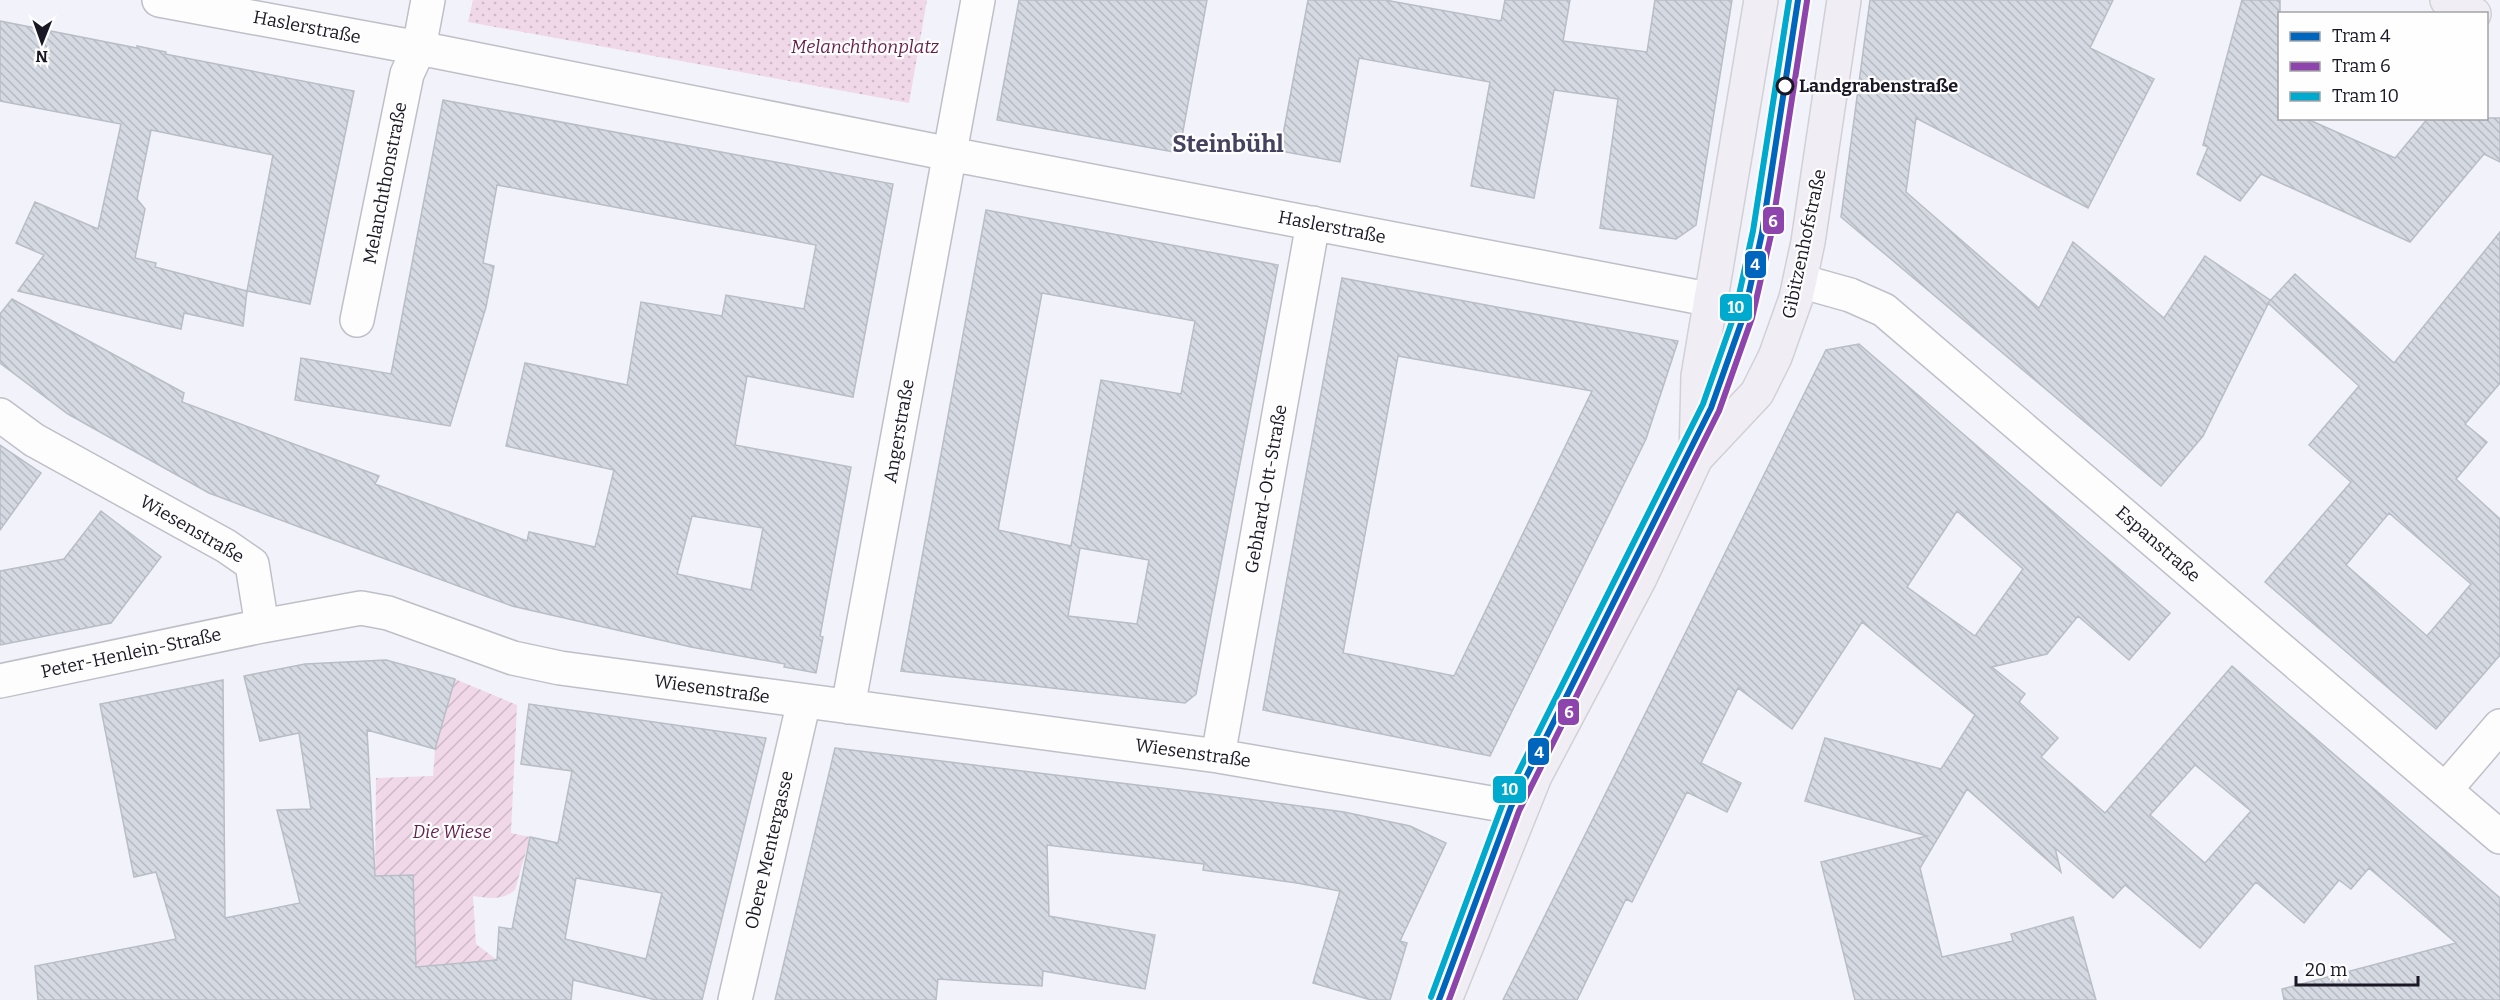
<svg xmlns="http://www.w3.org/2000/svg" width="2500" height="1000" font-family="Bitter,serif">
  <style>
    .grass { fill: url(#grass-dots) }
    .garden { fill: url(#garden-furrows) }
    .building { fill: url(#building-back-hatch); stroke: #b9bdc6; stroke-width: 1.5; fill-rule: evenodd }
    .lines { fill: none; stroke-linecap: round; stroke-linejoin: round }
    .minor-casing { stroke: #bfbfc8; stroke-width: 36 }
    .major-casing { stroke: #d1d0d6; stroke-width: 36 }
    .minor { stroke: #fdfdfe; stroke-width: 33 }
    .major { stroke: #f1edf4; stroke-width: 33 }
    .tram-1-casing { stroke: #fefefe; stroke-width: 10 }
    .tram-2-casing { stroke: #fefefe; stroke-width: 10 }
    .tram-3-casing { stroke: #fefefe; stroke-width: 10 }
    .tram-1 { stroke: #0065bd; stroke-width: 6 }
    .tram-2 { stroke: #8e44ad; stroke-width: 6 }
    .tram-3 { stroke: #00a9ce; stroke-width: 6 }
    .stop-dot { fill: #fefefe; stroke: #191824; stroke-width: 3 }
    .labels { text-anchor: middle; stroke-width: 4.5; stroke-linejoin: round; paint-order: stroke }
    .street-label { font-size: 18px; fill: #191824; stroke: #fefefe }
    .park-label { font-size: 18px; font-style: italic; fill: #661e4b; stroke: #fefefe }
    .stop-label { font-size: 18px; font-weight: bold; fill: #191824; stroke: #fefefe; text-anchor: start }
    .district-label { font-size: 24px; font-weight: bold; fill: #45425f; stroke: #fefefe }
    .line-badge { stroke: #fefefe; stroke-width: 2 }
    .badge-label { font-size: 16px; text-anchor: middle; font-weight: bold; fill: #fff }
  </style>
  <defs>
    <pattern id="grass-dots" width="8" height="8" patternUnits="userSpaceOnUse" patternTransform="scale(1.5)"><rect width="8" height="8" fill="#f0d8e8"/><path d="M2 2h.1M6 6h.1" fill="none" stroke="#cdb9c7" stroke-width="1.8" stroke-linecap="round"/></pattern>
    <pattern id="garden-furrows" width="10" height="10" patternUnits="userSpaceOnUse" patternTransform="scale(1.5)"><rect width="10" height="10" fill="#f0d8e8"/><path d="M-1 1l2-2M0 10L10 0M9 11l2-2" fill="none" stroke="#cdb9c7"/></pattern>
    <pattern id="building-back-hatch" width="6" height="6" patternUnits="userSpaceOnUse" patternTransform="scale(1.5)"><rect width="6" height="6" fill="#d5d9e2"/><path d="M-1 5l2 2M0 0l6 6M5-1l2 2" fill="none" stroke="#b6bac2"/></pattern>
  </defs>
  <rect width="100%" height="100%" fill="#f2f2fa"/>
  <path class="grass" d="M 473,0 L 927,0 L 909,103 L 468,22 Z"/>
  <path class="garden" d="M 455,679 L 517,705 L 511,833 L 530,837 L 515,890 C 501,901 489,898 473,896 L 476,944 L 497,960 L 416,967 L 413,875 L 375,876 L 376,778 L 433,776 L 435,749 Z"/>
  <path class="building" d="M 1019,0 L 1207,0 L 1179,153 L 997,120 Z
    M 1308,0 L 1385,0 L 1501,21 L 1505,0 L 1570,0 L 1563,41 L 1647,52 L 1655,0 L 1732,0 L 1696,225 L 1676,239 L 1600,228 L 1618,99 L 1554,90 L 1534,198 L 1471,186 L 1490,82 L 1359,58 L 1340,162 L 1280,151 Z
    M 1870,0 L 2113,0 L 2090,48 L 2154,79 L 2088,208 L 1916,118 L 1906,192 L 2039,308 L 2073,242 L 2164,318 L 2205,256 L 2270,300 L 2203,436 L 2161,486 L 1841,217 Z
    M 2242,0 L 2280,0 L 2280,118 L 2305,118 L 2395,158 L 2428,118 L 2500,118 L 2500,162 L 2484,154 L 2410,242 L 2261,174 L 2240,201 L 2197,174 L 2208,147 L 2203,145 Z
    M 0,21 L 137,48 L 137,46 L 166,52 L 165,54 L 354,91 L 310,304 L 247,291 L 243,326 L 184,313 L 181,329 L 18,291 L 44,255 L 16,243 L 35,202 L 98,229 L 121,124 L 0,101 ZM 151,130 L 273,155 L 247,291 L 155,267 L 156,263 L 135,258 L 145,209 L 137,199 Z
    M 443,100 L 893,184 L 853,397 L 747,376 L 735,445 L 851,467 L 820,636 L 823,637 L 816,673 L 784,667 L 785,664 L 691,647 L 512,606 L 310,531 L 209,493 L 68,414 L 0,363 L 0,314 L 12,299 L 184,393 L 182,402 L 379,476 L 375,484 L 527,541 L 529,532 L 595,547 L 614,470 L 506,446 L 525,363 L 627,385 L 641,302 L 722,316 L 726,295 L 804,309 L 816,245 L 497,185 L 483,263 L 494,266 L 486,307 L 450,426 L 295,400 L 301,358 L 391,374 ZM 692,516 L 763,528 L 751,590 L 677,574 Z
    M 986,210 L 1278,265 L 1196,694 L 1185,703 L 901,671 ZM 1042,293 L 1195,321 L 1181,394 L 1101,380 L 1071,546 L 998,530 ZM 1080,548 L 1149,560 L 1137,624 L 1068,616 Z
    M 2500,232 L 2500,383 L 2465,424 L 2487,442 L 2456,479 L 2500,519 L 2500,655 L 2436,729 L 2265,582 L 2351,482 L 2309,445 L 2359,386 L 2268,303 L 2295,274 L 2394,363 ZM 2389,513 L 2471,584 L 2427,636 L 2346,565 Z
    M 1342,278 L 1678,341 L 1646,439 L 1490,756 L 1263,710 ZM 1398,356 L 1592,391 L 1454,676 L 1343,653 Z
    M 1859,344 L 2170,613 L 2129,660 L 2078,616 L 2047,654 L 1992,667 L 2025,694 L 2019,702 L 2058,738 L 2041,757 L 2105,813 L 2232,666 L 2500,898 L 2500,1000 L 2284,1000 L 2282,989 L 2456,943 L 2369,868 L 2351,889 L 2339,880 L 2304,923 L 2256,882 L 2200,948 L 2125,885 L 2113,898 L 2055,848 L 2061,872 L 1967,789 L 1920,868 L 1942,957 L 2013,941 L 2011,934 L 2073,917 L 2096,1000 L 1855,1000 L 1821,862 L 1927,836 L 1805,801 L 1825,738 L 1941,769 L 1975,715 L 1862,622 L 1792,729 L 1738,688 L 1701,763 L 1741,783 L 1727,812 L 1687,792 L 1632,902 L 1626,899 L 1577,1000 L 1503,1000 L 1826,350 ZM 1957,511 L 2023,569 L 1975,636 L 1907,587 ZM 2195,765 L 2251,811 L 2205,863 L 2150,815 Z
    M 0,445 L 41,473 L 0,530 Z
    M 101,511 L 161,557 L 111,623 L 0,645 L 0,571 L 64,559 Z
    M 386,660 L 455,679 L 435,749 L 367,730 L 375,876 L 413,875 L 416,967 L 497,960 L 499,927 L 512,929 L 530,837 L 558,843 L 572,771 L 521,764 L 529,704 L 766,738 L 702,1000 L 656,1000 L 573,980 L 571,1000 L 38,1000 L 35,966 L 176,939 L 156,872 L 134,877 L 100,704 L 223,680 L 225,918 L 300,903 L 277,810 L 311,809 L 299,733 L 260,741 L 244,676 L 305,664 ZM 576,878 L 662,893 L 646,959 L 565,939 Z
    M 835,748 L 1211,794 L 1344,812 L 1410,826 L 1446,843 L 1400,941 L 1407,943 L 1390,1000 L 1371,1000 L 1313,983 L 1340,891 L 1297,883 L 1203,870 L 1204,864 L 1047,845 L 1049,916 L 1155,935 L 1145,989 L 1043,971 L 1042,986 L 938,979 L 936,1000 L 775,1000 Z"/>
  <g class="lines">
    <g class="minor-casing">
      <path id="minor" d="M 159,0 L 419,48 L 950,154 L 1713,300
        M 1800,281 L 1850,295 L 1884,310 L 2500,837
        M 357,320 L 407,74 L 419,48 L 428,0
        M 0,415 L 34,440 L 226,546 L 252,564 L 262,626 L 361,608 L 388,613 L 513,658 L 560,668 L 1218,756 L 1520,808
        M 0,681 L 262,626
        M 848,707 L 978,0
        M 1218,756 L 1313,223
        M 2445,790 L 2500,726
        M 735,1000 L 804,701"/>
    </g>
    <g class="major-casing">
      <path id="major" d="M 2447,0 L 2474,14
        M 1696,458 L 1698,376 L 1761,0
        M 1445,1000 L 1535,776 L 1640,578 L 1696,458 L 1757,393 L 1775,357 L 1796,298 L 1808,242 L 1844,0"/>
    </g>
    <use href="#minor" class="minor"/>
    <use href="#major" class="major"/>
    <g class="tram-1-casing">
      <path id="tram-1" d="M 1439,1000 L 1511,807 L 1711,408 L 1744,315 L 1762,233 L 1798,0"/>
    </g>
    <g class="tram-2-casing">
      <path id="tram-2" d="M 1449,1000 L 1519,811 L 1719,411 L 1752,318 L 1771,235 L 1807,1"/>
    </g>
    <g class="tram-3-casing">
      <path id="tram-3" d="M 1431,997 L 1503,803 L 1703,404 L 1735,313 L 1753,231 L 1789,0"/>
    </g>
    <use href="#tram-1" class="tram-1"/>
    <use href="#tram-2" class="tram-2"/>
    <use href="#tram-3" class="tram-3"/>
  </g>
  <circle class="stop-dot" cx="1785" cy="86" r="8"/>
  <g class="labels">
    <g class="street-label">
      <text transform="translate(307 27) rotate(11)" y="6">Haslerstraße</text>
      <text transform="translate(385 183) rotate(-79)" y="6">Melanchthonstraße</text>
      <text transform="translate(1332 227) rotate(11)" y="6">Haslerstraße</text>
      <text transform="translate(1804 244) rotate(-78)" y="6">Gibitzenhofstraße</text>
      <text transform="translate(899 431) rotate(-80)" y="6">Angerstraße</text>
      <text transform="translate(1266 489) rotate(-80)" y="6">Gebhard-Ott-Straße</text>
      <text transform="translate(192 529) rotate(30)" y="6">Wiesenstraße</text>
      <text transform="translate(2158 544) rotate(41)" y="6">Espanstraße</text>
      <text transform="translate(131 653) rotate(-12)" y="6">Peter-Henlein-Straße</text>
      <text transform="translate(712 689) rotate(8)" y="6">Wiesenstraße</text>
      <text transform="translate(1193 753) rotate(8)" y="6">Wiesenstraße</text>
      <text transform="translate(769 850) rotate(-77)" y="6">Obere Mentergasse</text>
    </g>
    <g class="park-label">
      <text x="865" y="53">Melanchthonplatz</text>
      <text x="452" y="838">Die Wiese</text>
    </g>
    <g class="stop-label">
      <text x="1799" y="92">Landgrabenstraße</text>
    </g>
    <g class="district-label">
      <text x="1228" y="152">Steinbühl</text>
    </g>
  </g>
  <g class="line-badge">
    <rect x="1762" y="206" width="23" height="29" rx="6" fill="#8e44ad"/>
    <rect x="1744" y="250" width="23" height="29" rx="6" fill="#0065bd"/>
    <rect x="1719" y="293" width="34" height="29" rx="6" fill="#00a9ce"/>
    <rect x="1557" y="698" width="23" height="28" rx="6" fill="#8e44ad"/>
    <rect x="1527" y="737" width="23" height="29" rx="6" fill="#0065bd"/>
    <rect x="1492" y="775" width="35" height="29" rx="6" fill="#00a9ce"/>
  </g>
  <g class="badge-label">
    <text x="1773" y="227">6</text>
    <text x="1755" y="270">4</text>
    <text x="1736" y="313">10</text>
    <text x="1569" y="718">6</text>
    <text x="1539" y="758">4</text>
    <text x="1510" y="795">10</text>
  </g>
  <rect x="2278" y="12" width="210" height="108" fill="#fefefe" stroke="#a2a2a7" stroke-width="1.5"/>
  <rect x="2290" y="32" width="30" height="9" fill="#0065bd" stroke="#a2a2a7" stroke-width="1.5"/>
  <text x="2332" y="42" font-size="18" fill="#191824">Tram 4</text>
  <rect x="2290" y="62" width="30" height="9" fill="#8e44ad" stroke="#a2a2a7" stroke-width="1.5"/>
  <text x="2332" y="72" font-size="18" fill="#191824">Tram 6</text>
  <rect x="2290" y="92" width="30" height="9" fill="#00a9ce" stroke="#a2a2a7" stroke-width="1.5"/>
  <text x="2332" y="102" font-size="18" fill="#191824">Tram 10</text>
  <g transform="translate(42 42) rotate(181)" stroke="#fefefe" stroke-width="4.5" paint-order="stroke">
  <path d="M0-4.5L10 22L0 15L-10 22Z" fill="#191824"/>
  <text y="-9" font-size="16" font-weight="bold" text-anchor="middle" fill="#191824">N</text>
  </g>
  <path d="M2296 976v9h122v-9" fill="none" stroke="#191824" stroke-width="3"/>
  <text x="2305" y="976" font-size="18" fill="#191824" stroke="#fefefe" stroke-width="4.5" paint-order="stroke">20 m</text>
</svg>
